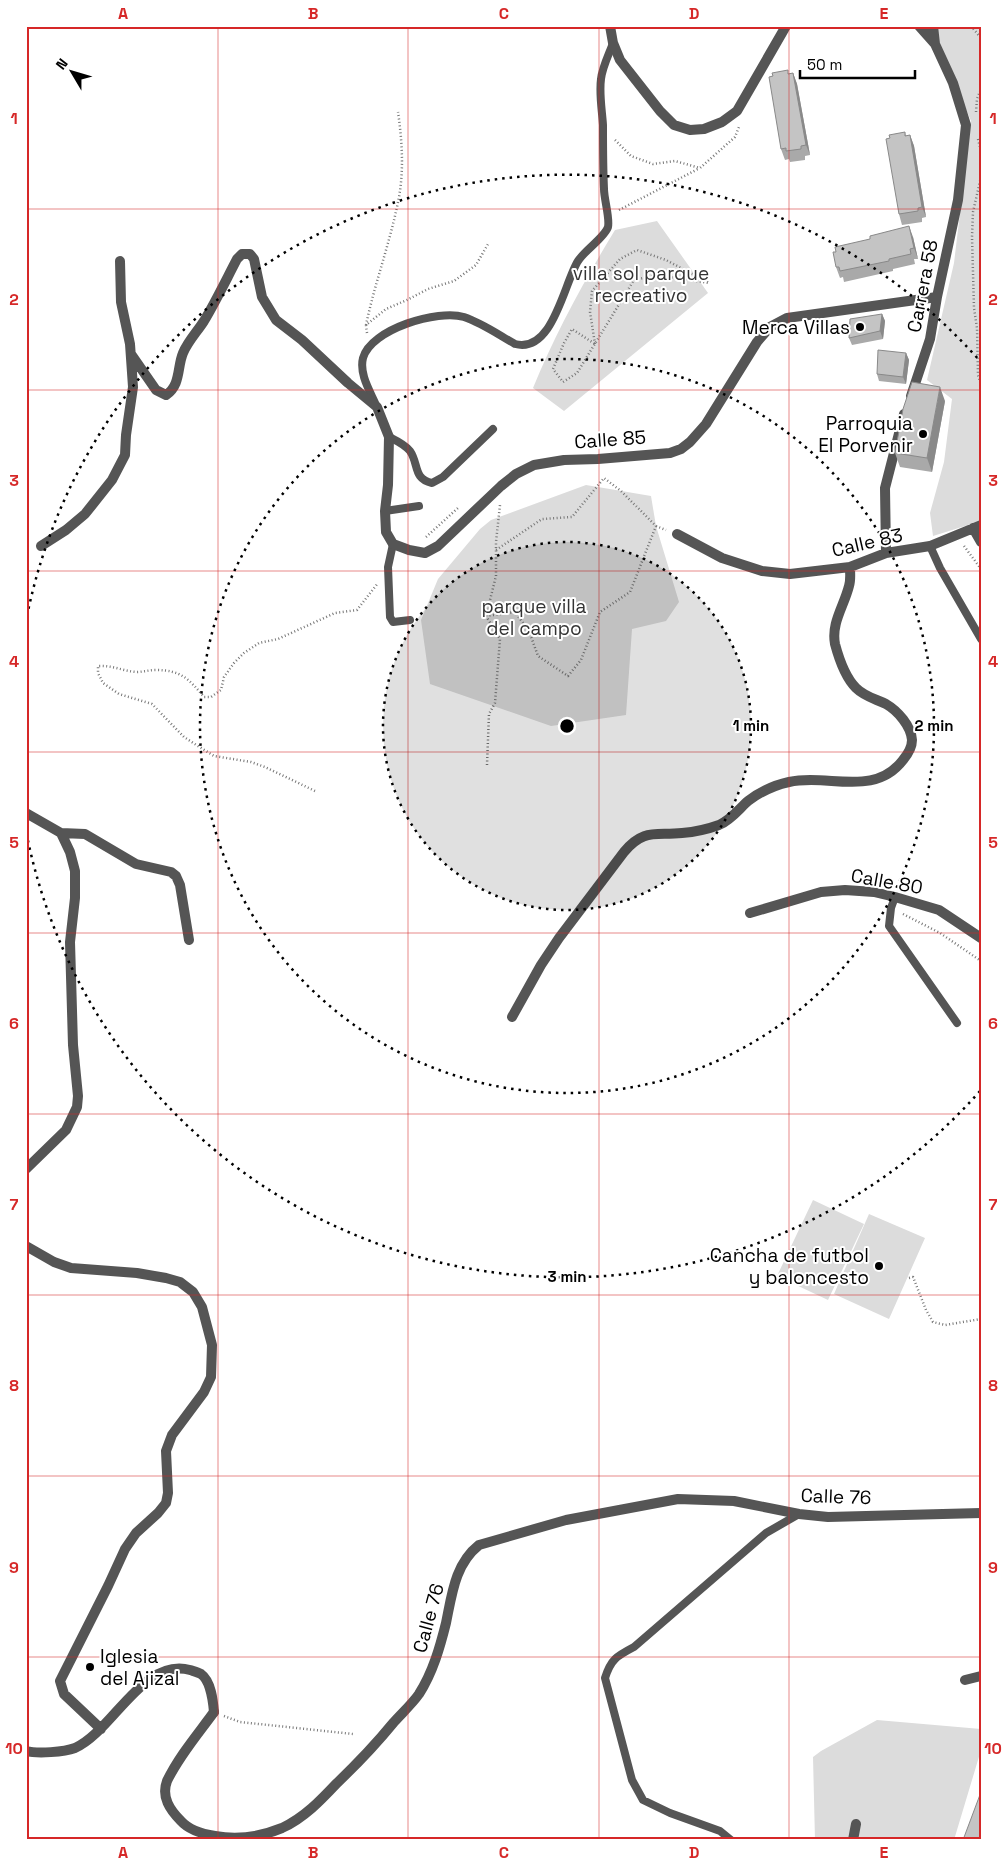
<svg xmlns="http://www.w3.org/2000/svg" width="1007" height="1866" font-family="'Space Grotesk',sans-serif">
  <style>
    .green { fill: #dcdcdc }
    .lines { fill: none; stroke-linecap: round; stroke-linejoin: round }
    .path { stroke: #777; stroke-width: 2.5; stroke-dasharray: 1 2.5; stroke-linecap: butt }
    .service { stroke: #555; stroke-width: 8 }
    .minor { stroke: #555; stroke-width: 10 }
    .tertiary { stroke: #555; stroke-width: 10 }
    .wall { fill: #a9a9a9 }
    .shaded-wall { fill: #898989 }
    .building { fill: #c4c4c4; stroke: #898989 }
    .grid { fill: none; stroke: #d62828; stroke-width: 1; stroke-opacity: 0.55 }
    .ring { fill: none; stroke: #000; stroke-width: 2.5; stroke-dasharray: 2.5 5 }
    .poi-dot { fill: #000; stroke: #fff; stroke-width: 2 }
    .labels { text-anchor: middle; stroke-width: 4; stroke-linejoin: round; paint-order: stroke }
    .park-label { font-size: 19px; fill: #333; stroke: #fff }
    .street-label { font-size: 19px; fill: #000; stroke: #fff }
    .poi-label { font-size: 19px; fill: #000; stroke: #fff; text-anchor: end }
    .centre { fill: #000; stroke: #fff; stroke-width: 2.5 }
    .ring-label { font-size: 15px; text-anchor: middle; font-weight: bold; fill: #000; stroke: #fff; stroke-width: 4; stroke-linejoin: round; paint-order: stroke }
    .neatline { fill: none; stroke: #d62828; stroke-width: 2 }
    .grid-label { font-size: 16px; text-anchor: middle; font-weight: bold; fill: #d62828 }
  </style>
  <rect width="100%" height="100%" fill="#fff"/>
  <path class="green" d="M 938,26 L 981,26 L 981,521 L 933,536 L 930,513 L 944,462 L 952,399 L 927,380 L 954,263 L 971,121 L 935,36 Z
    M 657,221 L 708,293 L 564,411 L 533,388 C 556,332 584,281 615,230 Z
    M 586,485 L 651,496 L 656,526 L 679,602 L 666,621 L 632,629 L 626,715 L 551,726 L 430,684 L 421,620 L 438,579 L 480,529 L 491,520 Z
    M 813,1200 L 864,1224 L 828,1300 L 777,1276 Z
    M 869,1214 L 925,1238 L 889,1319 L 834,1294 Z
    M 877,1720 L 981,1729 L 981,1750 L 954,1840 L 815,1840 L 813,1757 L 821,1751 Z"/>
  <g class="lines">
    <path class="path" d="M 971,26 L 981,38
      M 976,112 L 977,99 L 981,89
      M 978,139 L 981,151
      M 615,140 L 631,156 L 653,164 L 675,161 L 700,168 L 735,137 L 739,127
      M 981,177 L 973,212 L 972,237 L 974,308 L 977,328 L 978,375 L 981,384
      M 619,210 L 698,169
      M 366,325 C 375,282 391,240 399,197 C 404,169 402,140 398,112
      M 367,333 L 366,325 L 386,309 L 407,300 L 428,289 L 454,281 L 476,265 L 488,244
      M 595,344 L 590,312 L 592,291 L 620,259 L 637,250 L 666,260 L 709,283 L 657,275 L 634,280 L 577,373 L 563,382 L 553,369 L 564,343 L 572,329 L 595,344
      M 656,526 L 666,530
      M 426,537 L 459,507
      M 964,546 L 981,569
      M 486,616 L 515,612 L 529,631 L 538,656 L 568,676 L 581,660 L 600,612 L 630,592 L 656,526 L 621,491 L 604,478 L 572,517 L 542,519 L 496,550
      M 487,765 L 489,714 L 495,703 L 500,639 L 486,616 L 496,576 L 496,542 L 500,505
      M 315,791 L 265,767 L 251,762 L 214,756 L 198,746 L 184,737 L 152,704 L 119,694 L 103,683 L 98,673 L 98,666 C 112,665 123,671 136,672 C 143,672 149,670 156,670 C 181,670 189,679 204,697 L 211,697 L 221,690 L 224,677 L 234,663 L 244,653 L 259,643 L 278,639 L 335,613 L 357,610 L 378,583
      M 903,914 L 940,933 L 981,961
      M 909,1278 L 913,1277 L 926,1310 L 933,1322 L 945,1325 L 981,1319
      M 224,1716 L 240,1722 L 353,1734"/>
    <path class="service" d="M 376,405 C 370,391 359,374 363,358 C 371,329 438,309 464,317 C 482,323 499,335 515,344 C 553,354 564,283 578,261 C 585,250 605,237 608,227 C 610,218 604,199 604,189 C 603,168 603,146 603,125 C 602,110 599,94 601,79 C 602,68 609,54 613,43
      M 389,437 C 397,441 404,444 410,451 C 419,464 413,479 432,483 L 443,477 L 493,429
      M 385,511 L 419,506
      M 393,544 L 388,567 L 390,617 L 393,622 L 410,620
      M 930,546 L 940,568 L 981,639
      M 895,897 L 891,908 L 889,926 L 957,1023
      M 731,1840 L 720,1831 L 670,1813 L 643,1800 L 632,1780 L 605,1678 C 611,1659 617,1656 634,1647 L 766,1533 L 799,1514"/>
    <path class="minor" d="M 610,26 L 613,43 L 620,60 L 660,111 L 674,125 L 690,130 L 704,129 L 722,122 L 737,111 L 786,26
      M 919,26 L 935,44
      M 131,354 L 156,390 L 166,395 C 181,385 177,367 183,353 C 188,341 197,332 204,321 C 216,301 226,280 237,259 L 242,254 L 250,254 L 254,259 L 262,297 L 276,320 L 302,340 L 348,383 L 377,407 L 389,437 L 388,485 L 385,511 L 386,532 L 393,544 L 409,550 L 425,553 L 438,546 L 501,486 L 516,474 L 534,465 L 564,460 L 598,459 L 670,453 L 681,449 L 690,442 L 706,424 L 757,342 L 770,327 L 787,318 L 937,297
      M 911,396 L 930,339 L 937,297 L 958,200 L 966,125 L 953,83 L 935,44 L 933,26
      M 973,528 L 981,542
      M 677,534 L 722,558 L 762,571 L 790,574 L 850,567 L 886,553 L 930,546 L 981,525
      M 41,546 L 66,530 L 85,514 L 112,480 L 125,455 L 126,435 L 133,387 L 130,344 L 121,302 L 120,261
      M 886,553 L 885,488 L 904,414
      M 26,813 L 61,833 L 70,852 L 75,871 L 75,898 L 70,942 L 73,1045 L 78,1096 L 77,1107 L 66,1130 L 26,1169
      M 61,833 L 85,834 L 136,864 L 171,872 L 176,876 L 180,885 L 189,940
      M 750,913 L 821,892 L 845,890 L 874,892 L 895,897 L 939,910 L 981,938
      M 512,1017 L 541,965 L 559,938 L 624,852 C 644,828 656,836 682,833 C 694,832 708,829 719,825 C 731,820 739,809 748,801 C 760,792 775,785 789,782 C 828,773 874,798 903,760 C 908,754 912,747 912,740 C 911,726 898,711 886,704 C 876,699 865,697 856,688 C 845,677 839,659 835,644 C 831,623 844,606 849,586 C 851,580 850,574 850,567
      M 26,1246 L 54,1262 L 71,1268 L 137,1273 L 166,1278 L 180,1282 L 193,1292 L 202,1307 L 212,1345 L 211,1377 L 204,1392 L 172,1435 L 166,1451 L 168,1493 L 166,1503 L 158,1513 L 136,1533 L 125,1549 L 108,1586 L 60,1681 L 64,1694 L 101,1729
      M 965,1680 L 981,1676
      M 26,1751 C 38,1754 64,1752 75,1748 C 113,1731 143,1657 190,1670 C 193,1671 198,1672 201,1674 C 211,1681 213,1701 214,1712
      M 853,1840 L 856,1824"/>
    <path class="tertiary" d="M 214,1712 C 198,1734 179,1756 167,1781 C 161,1797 170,1810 181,1821 C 189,1830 203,1834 215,1836 C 238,1840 260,1837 282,1828 C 304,1818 321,1800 337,1783 C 357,1764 376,1744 394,1722 C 402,1713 412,1704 419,1694 C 433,1672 440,1647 446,1623 C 452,1594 455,1564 479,1545 L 566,1520 L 678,1499 L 734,1501 L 799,1514 L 828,1517 L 981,1513"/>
  </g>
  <path class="wall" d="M 793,73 L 797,84 L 810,155 L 805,156 L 805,160 L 790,162 L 789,159 L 785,160 L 781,149 L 789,74 Z
    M 905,132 L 906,136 L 910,135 L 914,146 L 926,217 L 922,218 L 922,222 L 902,225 L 899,214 L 890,138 Z
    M 913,237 L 918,259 L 914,259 L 915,264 L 893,269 L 893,271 L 844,282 L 843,277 L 840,278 L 836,267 Z
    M 882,314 L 885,321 L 883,339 L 852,345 L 849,338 Z
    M 906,353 L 909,360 L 906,384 L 879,381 L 877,374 Z
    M 945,401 L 932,472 L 900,467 L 895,453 Z"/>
  <path class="shaded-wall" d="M 793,73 L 797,84 L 810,155 L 806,145 Z
    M 910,135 L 914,146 L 926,217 L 922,207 Z
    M 909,226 L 913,237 L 918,259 L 914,248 Z
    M 882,314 L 885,321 L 883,339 L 880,331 Z
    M 906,353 L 909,360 L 906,384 L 903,377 Z
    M 940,387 L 945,401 L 932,472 L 927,458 Z"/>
  <path class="building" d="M 788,70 L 788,74 L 793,73 L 806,145 L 801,146 L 801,149 L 786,151 L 786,148 L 781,149 L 769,77 L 773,76 L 772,73 Z
    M 905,132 L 905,136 L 910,135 L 922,207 L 918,208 L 918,211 L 899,214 L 886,139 L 890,138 L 889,135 Z
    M 909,226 L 914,248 L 910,249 L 911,254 L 889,259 L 889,261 L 840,271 L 839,267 L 836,267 L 833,252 L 836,252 L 835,247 L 870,239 L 870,236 Z
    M 882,314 L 880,331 L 849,338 L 850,319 Z
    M 878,350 L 906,353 L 903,377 L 877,374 Z
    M 912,382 L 940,387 L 927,458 L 895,453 L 903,409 Z
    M 981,1792 L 981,1840 L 963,1840 Z"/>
  <path class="grid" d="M 218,26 L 218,1840M 408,26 L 408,1840M 599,26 L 599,1840M 789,26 L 789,1840M 26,209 L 981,209M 26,390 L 981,390M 26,571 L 981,571M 26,752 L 981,752M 26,933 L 981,933M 26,1114 L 981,1114M 26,1295 L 981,1295M 26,1476 L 981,1476M 26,1657 L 981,1657"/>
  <circle cx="567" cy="726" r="184" fill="#000" fill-opacity=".12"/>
  <g class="ring">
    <circle cx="567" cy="726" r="184"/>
    <circle cx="567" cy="726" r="367"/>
    <path d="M980 1091A551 551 0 0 1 27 836M27 616A551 551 0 0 1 980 361"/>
  </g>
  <g class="poi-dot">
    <circle cx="860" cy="327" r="5"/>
    <circle cx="923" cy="434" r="5"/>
    <circle cx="879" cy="1266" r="5"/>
    <circle cx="90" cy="1667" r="5"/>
  </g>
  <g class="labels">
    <g class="park-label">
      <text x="641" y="280">villa sol parque<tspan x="641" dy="22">recreativo</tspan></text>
      <text x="534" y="613">parque villa<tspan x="534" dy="22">del campo</tspan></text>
    </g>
    <g class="street-label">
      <text transform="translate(922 286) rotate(-79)" y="7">Carrera 58</text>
      <text transform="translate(610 439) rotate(-4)" y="7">Calle 85</text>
      <text transform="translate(867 542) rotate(-13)" y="7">Calle 83</text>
      <text transform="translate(887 881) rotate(10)" y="7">Calle 80</text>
      <text transform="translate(836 1496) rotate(2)" y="7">Calle 76</text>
      <text transform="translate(428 1618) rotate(-75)" y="7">Calle 76</text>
    </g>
    <g class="poi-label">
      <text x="850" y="334">Merca Villas</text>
      <text x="913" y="430">Parroquia<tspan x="913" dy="22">El Porvenir</tspan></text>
      <text x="869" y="1262">Cancha de futbol<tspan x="869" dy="22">y baloncesto</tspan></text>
      <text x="100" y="1663" text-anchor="start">Iglesia<tspan x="100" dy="22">del Ajizal</tspan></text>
    </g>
  </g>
  <circle cx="567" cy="726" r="8" class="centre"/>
  <g class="ring-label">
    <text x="751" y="731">1 min</text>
    <text x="934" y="731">2 min</text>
    <text x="567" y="1282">3 min</text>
  </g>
  <rect width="1007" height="1866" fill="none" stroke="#ffffff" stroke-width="55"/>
  <g transform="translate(72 72) rotate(308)" stroke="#ffffff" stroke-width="4" paint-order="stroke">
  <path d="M0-4L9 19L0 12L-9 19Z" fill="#000000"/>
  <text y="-8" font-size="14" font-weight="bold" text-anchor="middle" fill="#000000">N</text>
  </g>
  <path d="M800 70v8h115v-8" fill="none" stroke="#000000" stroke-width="2.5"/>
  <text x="807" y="70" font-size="15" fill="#000000" stroke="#ffffff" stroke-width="4" paint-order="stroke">50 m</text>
  <rect x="28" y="28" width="952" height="1810" class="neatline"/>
  <g class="grid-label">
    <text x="123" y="19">A</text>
    <text x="313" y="19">B</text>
    <text x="504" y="19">C</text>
    <text x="694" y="19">D</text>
    <text x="884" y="19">E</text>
    <text x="14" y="124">1</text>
    <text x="993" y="124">1</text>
    <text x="14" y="305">2</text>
    <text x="993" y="305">2</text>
    <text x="14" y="486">3</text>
    <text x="993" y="486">3</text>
    <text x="14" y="667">4</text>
    <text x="993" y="667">4</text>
    <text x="14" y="848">5</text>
    <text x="993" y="848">5</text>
    <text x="14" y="1029">6</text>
    <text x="993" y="1029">6</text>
    <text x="14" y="1210">7</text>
    <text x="993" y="1210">7</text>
    <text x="14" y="1391">8</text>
    <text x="993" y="1391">8</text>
    <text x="14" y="1573">9</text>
    <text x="993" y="1573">9</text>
    <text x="14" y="1754">10</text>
    <text x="993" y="1754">10</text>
    <text x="123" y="1858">A</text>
    <text x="313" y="1858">B</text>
    <text x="504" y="1858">C</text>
    <text x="694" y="1858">D</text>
    <text x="884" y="1858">E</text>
  </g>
</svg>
